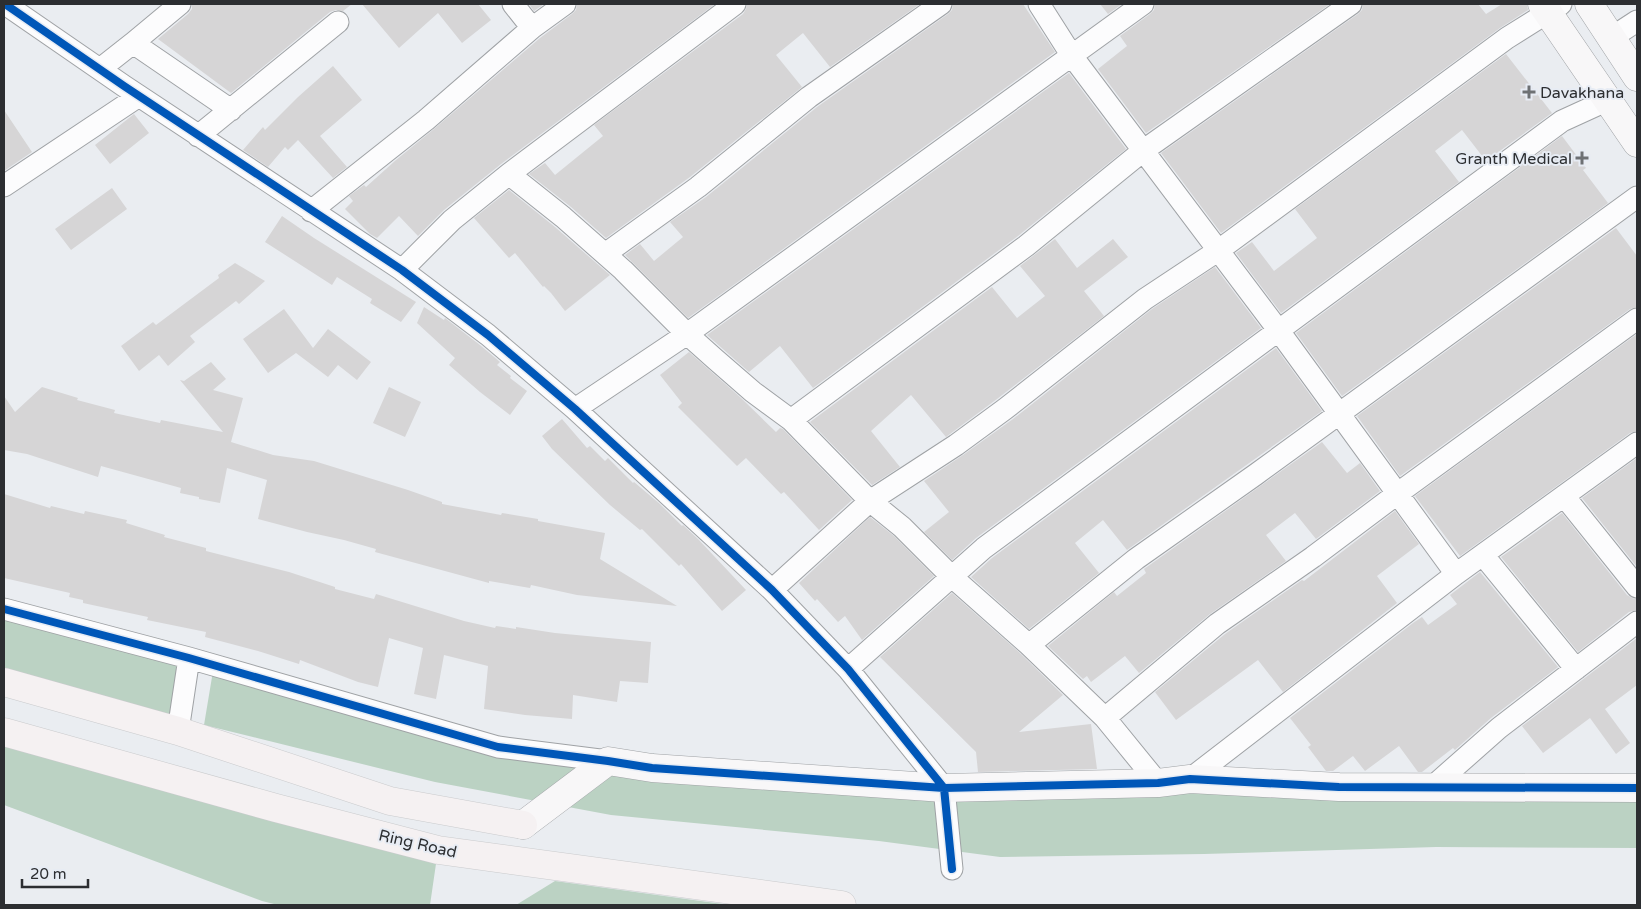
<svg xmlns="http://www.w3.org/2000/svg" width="1641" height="909" font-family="'Varela Round',sans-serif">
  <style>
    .forest { fill: #bbd2c3 }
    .building { fill: #d6d5d6 }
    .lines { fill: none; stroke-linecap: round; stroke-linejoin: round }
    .street-casing { stroke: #9fa2a5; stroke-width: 23 }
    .secondary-casing { stroke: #9fa2a5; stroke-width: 29 }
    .primary-casing { stroke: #cacbcd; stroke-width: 29 }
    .street { stroke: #fcfcfd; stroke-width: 21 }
    .secondary { stroke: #f8f7f8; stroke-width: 28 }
    .primary { stroke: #f5f1f2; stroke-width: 28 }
    .cycleway-casing { stroke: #e7ecf4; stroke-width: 11 }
    .cycleway { stroke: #0057b8; stroke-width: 8 }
    .poi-dot { fill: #6e7174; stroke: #e7ecf4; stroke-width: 2 }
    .labels { text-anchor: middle; stroke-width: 4; stroke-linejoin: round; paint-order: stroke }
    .poi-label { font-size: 16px; fill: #2c2e31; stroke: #e7ecf4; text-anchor: start }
    .street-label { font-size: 16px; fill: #2c2e31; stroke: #e7ecf4 }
  </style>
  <rect width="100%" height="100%" fill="#eaedf1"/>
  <path class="forest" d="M 4,609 L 189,658 L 178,731 L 4,682 Z
    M 214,665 L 498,747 L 944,788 L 1637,788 L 1637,848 L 1436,847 L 1204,854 L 1000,857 L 879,841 L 611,815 L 435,782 L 204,725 Z
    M 4,732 L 438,850 L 430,905 L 278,905 L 262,901 L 4,805 Z
    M 555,881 L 730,905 L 516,905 Z"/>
  <path class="building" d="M 192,4 L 352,4 L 343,11 L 336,10 L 330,12 L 231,93 L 158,39 L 188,14 L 192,9 Z
    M 362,4 L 478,4 L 491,20 L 462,43 L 438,13 L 399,48 Z
    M 529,4 L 544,4 L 534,11 Z
    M 577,4 L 715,4 L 501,164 L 444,210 L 418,236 L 399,216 L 377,238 L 370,234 L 345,209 L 353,201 L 349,196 L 364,185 L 366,187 L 396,160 L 434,129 L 540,38 L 572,14 L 576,10 Z
    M 747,4 L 920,4 L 830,67 L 803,33 L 776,55 L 802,87 L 690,177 L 606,238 L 571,207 L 529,174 L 545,163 L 555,175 L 603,136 L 594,125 L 743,14 L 746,9 Z
    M 953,4 L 1023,4 L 1055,52 L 688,318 L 625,255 L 640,244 L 654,261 L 683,237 L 670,222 L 706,197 L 817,107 L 948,14 L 952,10 Z
    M 1100,4 L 1122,4 L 1108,14 Z
    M 1155,4 L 1330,4 L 1146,133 L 1098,69 L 1127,46 L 1120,36 L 1150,14 L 1154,10 Z
    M 1363,4 L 1478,4 L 1486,14 L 1502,4 L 1527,4 L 1528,10 L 1500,28 L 1221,233 L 1161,153 L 1358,14 L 1362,10 Z
    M 1506,54 L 1552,113 L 1486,161 L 1462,130 L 1435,151 L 1459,182 L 1281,313 L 1236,253 L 1252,242 L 1274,271 L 1317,238 L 1295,209 Z
    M 333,66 L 362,100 L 320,136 L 347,167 L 333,178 L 298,140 L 288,150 L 285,147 L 268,167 L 243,150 L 263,127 L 265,130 L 298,97 Z
    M 1069,73 L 1126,149 L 1018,236 L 813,388 L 780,346 L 749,372 L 707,335 Z
    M 4,110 L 32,152 L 4,171 Z
    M 134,114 L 149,133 L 110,164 L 95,145 Z
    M 1562,136 L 1586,168 L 1583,170 L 1608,203 L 1342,396 L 1296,333 Z
    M 112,188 L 127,209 L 71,250 L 55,229 Z
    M 509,190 L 555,227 L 610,275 L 565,311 L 551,293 L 544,286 L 543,287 L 515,253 L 509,258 L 474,218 Z
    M 282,216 L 314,238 L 416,302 L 401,322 L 370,303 L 372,299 L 337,277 L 332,285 L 265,242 Z
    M 1616,228 L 1637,256 L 1637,307 L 1630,309 L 1400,476 L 1357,416 Z
    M 1055,239 L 1077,268 L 1113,239 L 1128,257 L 1084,291 L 1104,316 L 997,399 L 946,437 L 911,395 L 871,431 L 900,467 L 872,485 L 810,422 L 992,287 L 1017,318 L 1045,296 L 1020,266 Z
    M 235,263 L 265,281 L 239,304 L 236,301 L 190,336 L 195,342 L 168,366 L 159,355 L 139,371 L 121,346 L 153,322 L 156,325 L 219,278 L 218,275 Z
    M 1215,267 L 1261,328 L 976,538 L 952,560 L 924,532 L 949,512 L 924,481 L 963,455 L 1013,419 L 1152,309 Z
    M 424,307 L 444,320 L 445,318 L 480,345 L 500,362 L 497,365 L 511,376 L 510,378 L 527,391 L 510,415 L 480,392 L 449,365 L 455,358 L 417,323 Z
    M 284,309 L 313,348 L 328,329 L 371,362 L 357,380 L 338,365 L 328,377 L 296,353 L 268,373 L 243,339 Z
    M 1637,334 L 1637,431 L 1630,433 L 1460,556 L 1415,496 Z
    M 1276,348 L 1322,411 L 1127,550 L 1103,520 L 1075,543 L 1099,573 L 1029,629 L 971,577 L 992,558 Z
    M 689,352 L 740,397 L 776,432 L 780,428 L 783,429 L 852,500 L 819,530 L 784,492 L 781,494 L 746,458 L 737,466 L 678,407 L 682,403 L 660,375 Z
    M 211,362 L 226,379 L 213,390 L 243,398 L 231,442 L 273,455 L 314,461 L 408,490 L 442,502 L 442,504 L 501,515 L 502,513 L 538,519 L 538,521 L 605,533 L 600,559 L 677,606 L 577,595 L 531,585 L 530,588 L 489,581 L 489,583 L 375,552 L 376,549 L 344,540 L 307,532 L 258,519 L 267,480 L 227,468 L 220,503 L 199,499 L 199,497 L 180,493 L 181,488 L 101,466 L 98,477 L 27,454 L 4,450 L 4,396 L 15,412 L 42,387 L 78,398 L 77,400 L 115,410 L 114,413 L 160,423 L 161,420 L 223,432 L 180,380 L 184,381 Z
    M 389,387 L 421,402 L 405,437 L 373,423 Z
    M 562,419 L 587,448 L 590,446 L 605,461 L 608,458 L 633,483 L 634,482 L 660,504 L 682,526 L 683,525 L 698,539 L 746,590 L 722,611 L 681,564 L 679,566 L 642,529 L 640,530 L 610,505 L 552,449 L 542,436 Z
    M 1322,442 L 1347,473 L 1360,463 L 1380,491 L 1316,539 L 1295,513 L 1266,535 L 1286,561 L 1210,614 L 1139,673 L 1125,656 L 1091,682 L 1087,676 L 1083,679 L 1048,646 L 1114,592 L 1117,596 L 1146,573 L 1144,569 Z
    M 1637,458 L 1637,567 L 1582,498 Z
    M 4,494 L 50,508 L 51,506 L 84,514 L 85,511 L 127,520 L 126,523 L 165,535 L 164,537 L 206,548 L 206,551 L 289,572 L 335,587 L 335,589 L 374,599 L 376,594 L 464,621 L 495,628 L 496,626 L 516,629 L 516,627 L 555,633 L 651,642 L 648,683 L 620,681 L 617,702 L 573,695 L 572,719 L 525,715 L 484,709 L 488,666 L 444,655 L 436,699 L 414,694 L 423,648 L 389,638 L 378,687 L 358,682 L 300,660 L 299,664 L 258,651 L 205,637 L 206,632 L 147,620 L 148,617 L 83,603 L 83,600 L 69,597 L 70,593 L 4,578 Z
    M 1395,511 L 1419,544 L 1377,576 L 1397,603 L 1283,692 L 1258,660 L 1176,720 L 1155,692 L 1225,634 L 1302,580 L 1304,581 Z
    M 1562,513 L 1627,595 L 1632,598 L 1637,599 L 1637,610 L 1629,612 L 1578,652 L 1501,557 Z
    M 870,517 L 894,536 L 934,576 L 862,640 L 845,616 L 838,622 L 817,599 L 815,601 L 799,583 Z
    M 1480,572 L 1558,667 L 1491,718 L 1456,749 L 1455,750 L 1453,748 L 1422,772 L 1418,772 L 1399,746 L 1365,771 L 1353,756 L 1333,771 L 1326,771 L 1308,747 L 1311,745 L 1290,718 L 1413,623 L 1422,617 L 1428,625 L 1457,604 L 1450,595 Z
    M 952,593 L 1021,654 L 1063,695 L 1019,732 L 1091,724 L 1097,769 L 978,772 L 976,752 L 880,657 Z
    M 1637,638 L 1637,685 L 1605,709 L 1630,743 L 1616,754 L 1590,718 L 1543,753 L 1522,726 Z"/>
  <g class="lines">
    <g class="street-casing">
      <path id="street" d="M 5,4 L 124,86 L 402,270 L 488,335 L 575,409 L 772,590 L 848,669 L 944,788 L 952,869
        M 180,4 L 133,43 L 231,110
        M 513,4 L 532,28
        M 735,4 L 509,174 L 563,217 L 623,270 L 687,334 L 715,359 L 753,392 L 791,420 L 870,501 L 902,527 L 951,576 L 1029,645
        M 1039,4 L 1072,56 L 1279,331 L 1456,574 L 1190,779
        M 1611,38 L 1637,21
        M 100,69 L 133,43
        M 198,136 L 338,22
        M 4,186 L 139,96
        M 311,211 L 426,120 L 532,28 L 565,4
        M 605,254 L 698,187 L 809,97 L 941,4
        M 402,270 L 452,220 L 509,174
        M 575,409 L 687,334 L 1143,4
        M 791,420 L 1026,246 L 1144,150 L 1351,4
        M 1564,496 L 1637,587
        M 1483,555 L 1576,669
        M 1456,574 L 1637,443
        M 772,590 L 870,501 L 956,445 L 1005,409 L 1145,299 L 1219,250 L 1507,38 L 1561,4
        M 4,609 L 189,658 L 498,747 L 608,761
        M 848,669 L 984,548 L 1562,121 L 1608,100
        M 1105,718 L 1029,645 L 1136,559 L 1255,475 L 1637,197
        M 178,731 L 189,658
        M 1158,783 L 1105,718 L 1217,624 L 1313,557 L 1397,494 L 1637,319
        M 1431,788 L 1499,728 L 1637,622"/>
    </g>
    <g class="secondary-casing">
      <path id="secondary" d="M 1542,4 L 1637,143
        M 1589,4 L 1637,77
        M 523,825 L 608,761 L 652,768 L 944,788 L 1158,783 L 1190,779 L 1339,787 L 1637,788"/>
    </g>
    <g class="primary-casing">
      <path id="primary" d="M 4,682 L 178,731 L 390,801 L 523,825
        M 4,732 L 276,808 L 438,850 L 842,905"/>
    </g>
    <use href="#street" class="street"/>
    <use href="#secondary" class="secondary"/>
    <use href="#primary" class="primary"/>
    <g class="cycleway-casing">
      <path id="cycleway" d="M 5,4 L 124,86 L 402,270 L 488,335 L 575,409 L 772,590 L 848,669 L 944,788 L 952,869
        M 4,609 L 189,658 L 498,747 L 608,761 L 652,768 L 944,788 L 1158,783 L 1190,779 L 1339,787 L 1637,788"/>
    </g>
    <use href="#cycleway" class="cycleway"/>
  </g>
  <g class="poi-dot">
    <path d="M1526.5 84.5h5v5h5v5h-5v5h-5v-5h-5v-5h5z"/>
    <path d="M1579.5 150.5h5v5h5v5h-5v5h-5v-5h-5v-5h5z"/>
  </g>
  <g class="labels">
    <g class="poi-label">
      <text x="1540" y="98">Davakhana</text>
      <text x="1572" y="164" text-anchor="end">Granth Medical</text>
    </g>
    <g class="street-label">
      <text transform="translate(418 843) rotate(13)" y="6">Ring Road</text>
    </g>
  </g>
  <rect width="1641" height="909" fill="none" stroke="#2c2e31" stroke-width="10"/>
  <path d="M22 879v8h66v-8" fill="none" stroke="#2c2e31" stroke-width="2.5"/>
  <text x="30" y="879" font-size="15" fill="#2c2e31" stroke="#e7ecf4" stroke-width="4" paint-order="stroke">20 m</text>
</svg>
